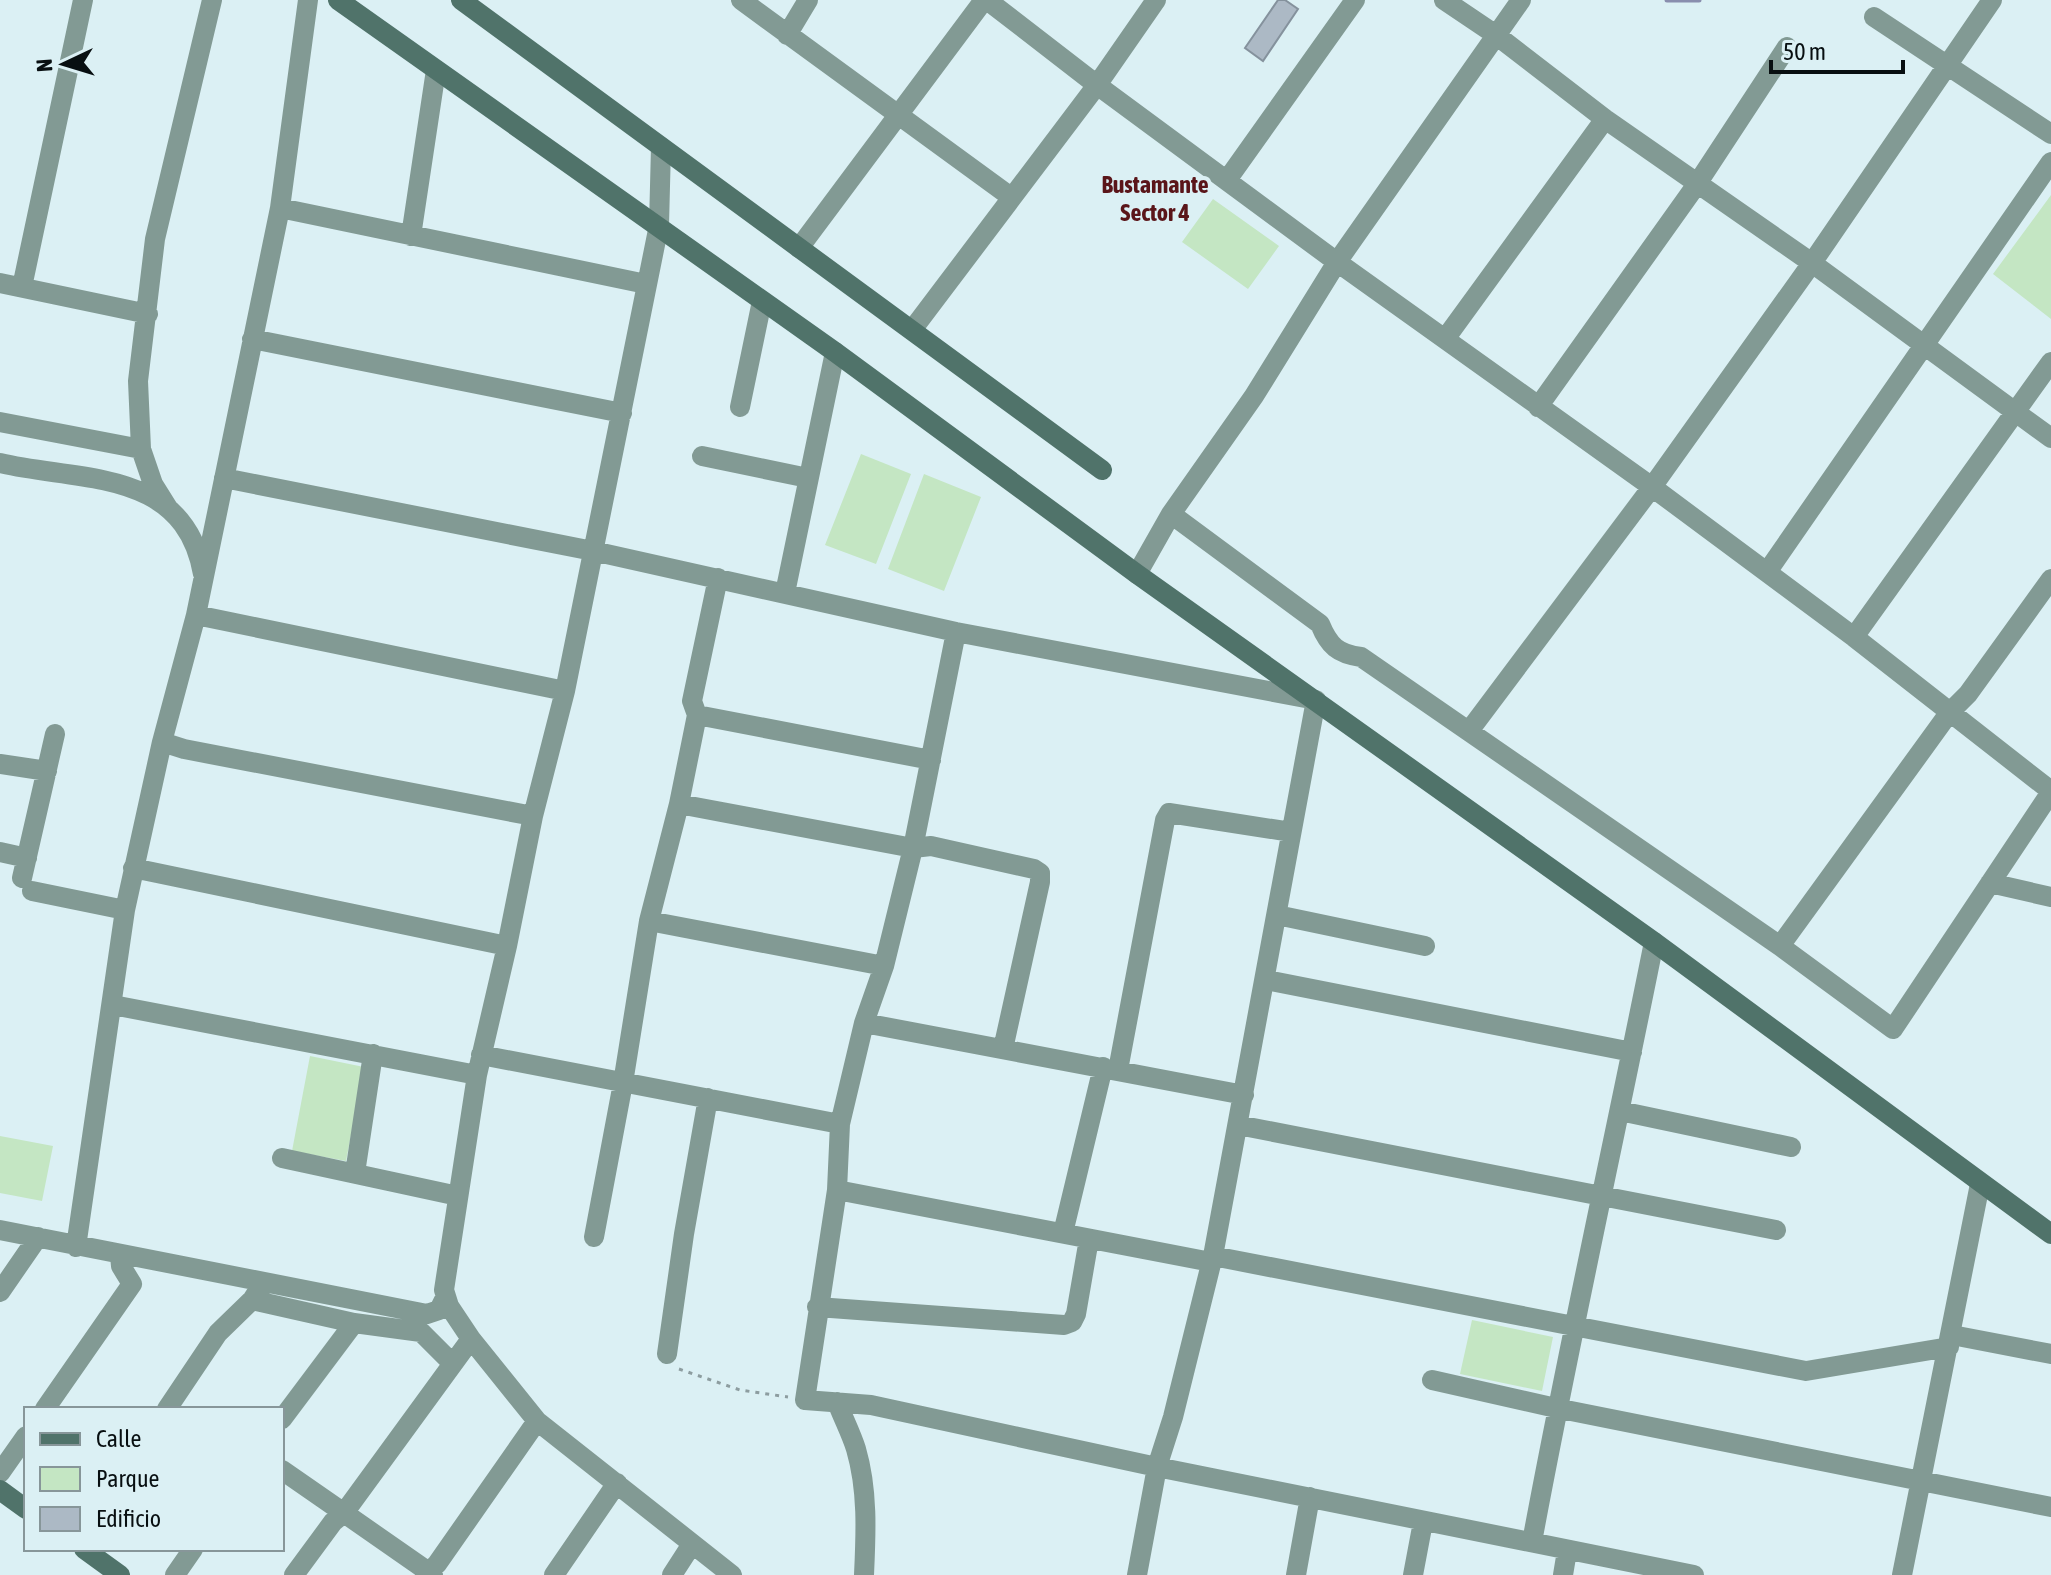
<svg xmlns="http://www.w3.org/2000/svg" width="2051" height="1575" font-family="'Asap Condensed',sans-serif">
  <style>
    .green { fill: #c4e6c3 }
    .lines { fill: none; stroke-linecap: round; stroke-linejoin: round }
    .stream { stroke: #898eae; stroke-width: 5 }
    .building { fill: #acb9c5; stroke: #85929d; stroke-width: 2 }
    .path { stroke: #8d9da0; stroke-width: 3; stroke-dasharray: 4 6; stroke-linecap: butt }
    .street { stroke: #829a94; stroke-width: 20 }
    .secondary { stroke: #50736a; stroke-width: 20 }
    .labels { text-anchor: middle; stroke-width: 8; stroke-linejoin: round; paint-order: stroke }
    .neighbourhood-label { font-size: 24px; font-weight: bold; fill: #5a1519; stroke: #dbf0f4 }
  </style>
  <rect width="100%" height="100%" fill="#dbf0f4"/>
  <path class="green" d="M 2051,195 L 2051,319 L 1993,274 Z
    M 1213,199 L 1279,246 L 1248,289 L 1182,242 Z
    M 861,454 L 911,474 L 876,564 L 825,545 Z
    M 924,474 L 981,497 L 944,591 L 888,569 Z
    M 310,1056 L 364,1067 L 346,1161 L 292,1151 Z
    M 0,1136 L 53,1146 L 42,1201 L 0,1193 Z
    M 1472,1320 L 1553,1337 L 1542,1391 L 1460,1374 Z"/>
  <g class="lines">
    <path class="stream" d="M 1667,0 L 1699,0"/>
  </g>
  <path class="building" d="M 1278,0 L 1285,0 L 1298,9 L 1263,61 L 1245,48 Z"/>
  <g class="lines">
    <path class="path" d="M 679,1369 L 740,1390 L 788,1397"/>
    <path class="street" d="M 741,0 L 1011,197
      M 987,0 L 1097,85 L 1337,262 L 1652,487 L 1854,637 L 2051,791
      M 1444,0 L 1496,35 L 1605,119 L 1812,263 L 2051,438
      M 1874,17 L 2051,134
      M 787,35 L 808,0
      M 661,147 L 659,225 L 565,691 L 533,816 L 507,946 L 477,1075 L 444,1290 L 449,1306 L 471,1339 L 537,1421 L 732,1575
      M 1227,180 L 1355,0
      M 280,208 L 646,284
      M 411,236 L 436,70
      M 799,248 L 984,0
      M 0,283 L 148,314
      M 22,287 L 83,0
      M 912,330 L 1097,85 L 1156,0
      M 252,339 L 622,413
      M 1445,339 L 1605,119
      M 740,407 L 762,301
      M 1538,407 L 1697,184 L 1787,47
      M 0,422 L 141,449
      M 702,456 L 808,478
      M 0,463 C 79,482 184,467 203,574
      M 224,478 L 593,551 L 956,632 L 1316,700 L 1213,1256 L 1173,1417 L 1157,1467 L 1137,1575
      M 168,508 L 153,484 L 141,449 L 138,381 L 155,239 L 212,0
      M 1171,514 L 1320,624 C 1329,646 1338,654 1361,657 L 1780,946 L 1893,1029 L 2051,792
      M 1767,572 L 2051,162
      M 1137,574 L 1171,514 L 1254,396 L 1337,262 L 1521,0
      M 785,593 L 835,352
      M 196,615 L 565,691
      M 956,632 L 913,848 L 884,966 L 864,1023 L 840,1124 L 837,1190 L 805,1400 L 871,1405 L 1157,1467 L 1694,1575
      M 1854,637 L 2051,362
      M 697,715 L 931,760
      M 1469,731 L 1652,487 L 1812,263 L 1992,0
      M 162,742 L 184,749 L 533,816
      M 0,764 L 47,771
      M 679,804 L 913,848 L 931,846 L 1034,869 L 1040,873 L 1040,882 L 1003,1049
      M 0,852 L 27,858
      M 133,868 L 507,946
      M 22,878 L 55,734
      M 1990,883 L 2051,897
      M 32,891 L 125,910
      M 1277,915 L 1425,946
      M 649,921 L 884,966
      M 1780,946 L 1949,713 L 1968,694 L 2051,579
      M 1266,980 L 1632,1052
      M 113,1005 L 477,1075
      M 864,1023 L 1244,1095
      M 481,1055 L 840,1124
      M 1118,1070 L 1165,820 L 1169,813 L 1291,832
      M 1620,1111 L 1791,1147
      M 1238,1125 L 1776,1230
      M 282,1158 L 458,1196
      M 355,1173 L 373,1054
      M 837,1190 L 1211,1262
      M 0,1230 L 427,1314 L 439,1310 L 445,1298
      M 1063,1233 L 1103,1067
      M 594,1237 L 623,1083 L 649,921 L 679,804 L 697,715 L 692,701 L 718,578
      M 76,1247 L 125,910 L 162,742 L 196,615 L 280,208 L 308,0
      M 1213,1256 L 1806,1371 L 1949,1347
      M 0,1292 L 38,1237
      M 252,1300 L 354,1323 L 421,1332 L 453,1364
      M 817,1307 L 1064,1325 L 1072,1322 L 1076,1314 L 1089,1239
      M 1952,1335 L 2051,1354
      M 667,1354 L 684,1234 L 708,1098
      M 1432,1380 L 1556,1408 L 2051,1507
      M 837,1402 C 843,1418 851,1433 856,1449 C 868,1490 866,1533 864,1575
      M 45,1409 L 132,1284 L 121,1266 L 120,1255
      M 167,1409 L 218,1333 L 252,1300 L 259,1289
      M 282,1419 L 354,1323
      M 282,1470 L 344,1513 L 333,1522 L 294,1575
      M 0,1473 L 26,1436
      M 1532,1542 C 1569,1342 1614,1142 1654,942
      M 175,1575 L 193,1549
      M 425,1575 L 437,1564 L 537,1421
      M 433,1575 L 344,1513 L 471,1339
      M 554,1575 L 617,1483
      M 672,1575 L 692,1544
      M 1296,1575 L 1310,1497
      M 1413,1575 L 1423,1522
      M 1563,1575 L 1567,1551
      M 1902,1575 L 1980,1184"/>
    <path class="secondary" d="M 338,0 L 835,352 L 1137,574 L 1654,942 L 2051,1234
      M 461,0 L 1102,470
      M 0,1490 L 26,1509
      M 84,1549 L 120,1575"/>
  </g>
  <g class="labels">
    <g class="neighbourhood-label">
      <text x="1155" y="193">Bustamante<tspan x="1155" dy="28">Sector 4</tspan></text>
    </g>
  </g>
  <rect x="24" y="1407" width="260" height="144" fill="#dbf0f4" stroke="#879699" stroke-width="2"/>
  <rect x="40" y="1433" width="40" height="12" fill="#50736a" stroke="#879699" stroke-width="2"/>
  <text x="96" y="1447" font-size="24" fill="#080f11">Calle</text>
  <rect x="40" y="1467" width="40" height="24" fill="#c4e6c3" stroke="#879699" stroke-width="2"/>
  <text x="96" y="1487" font-size="24" fill="#080f11">Parque</text>
  <rect x="40" y="1507" width="40" height="24" fill="#acb9c5" stroke="#879699" stroke-width="2"/>
  <text x="96" y="1527" font-size="24" fill="#080f11">Edificio</text>
  <g transform="translate(64 64) rotate(266)" stroke="#dbf0f4" stroke-width="6" paint-order="stroke">
  <path d="M0-6L14 30L0 20L-14 30Z" fill="#080f11"/>
  <text y="-12" font-size="22" font-weight="bold" text-anchor="middle" fill="#080f11">N</text>
  </g>
  <path d="M1771 60v12h132v-12" fill="none" stroke="#080f11" stroke-width="4"/>
  <text x="1783" y="60" font-size="24" fill="#080f11" stroke="#dbf0f4" stroke-width="6" paint-order="stroke">50 m</text>
</svg>
